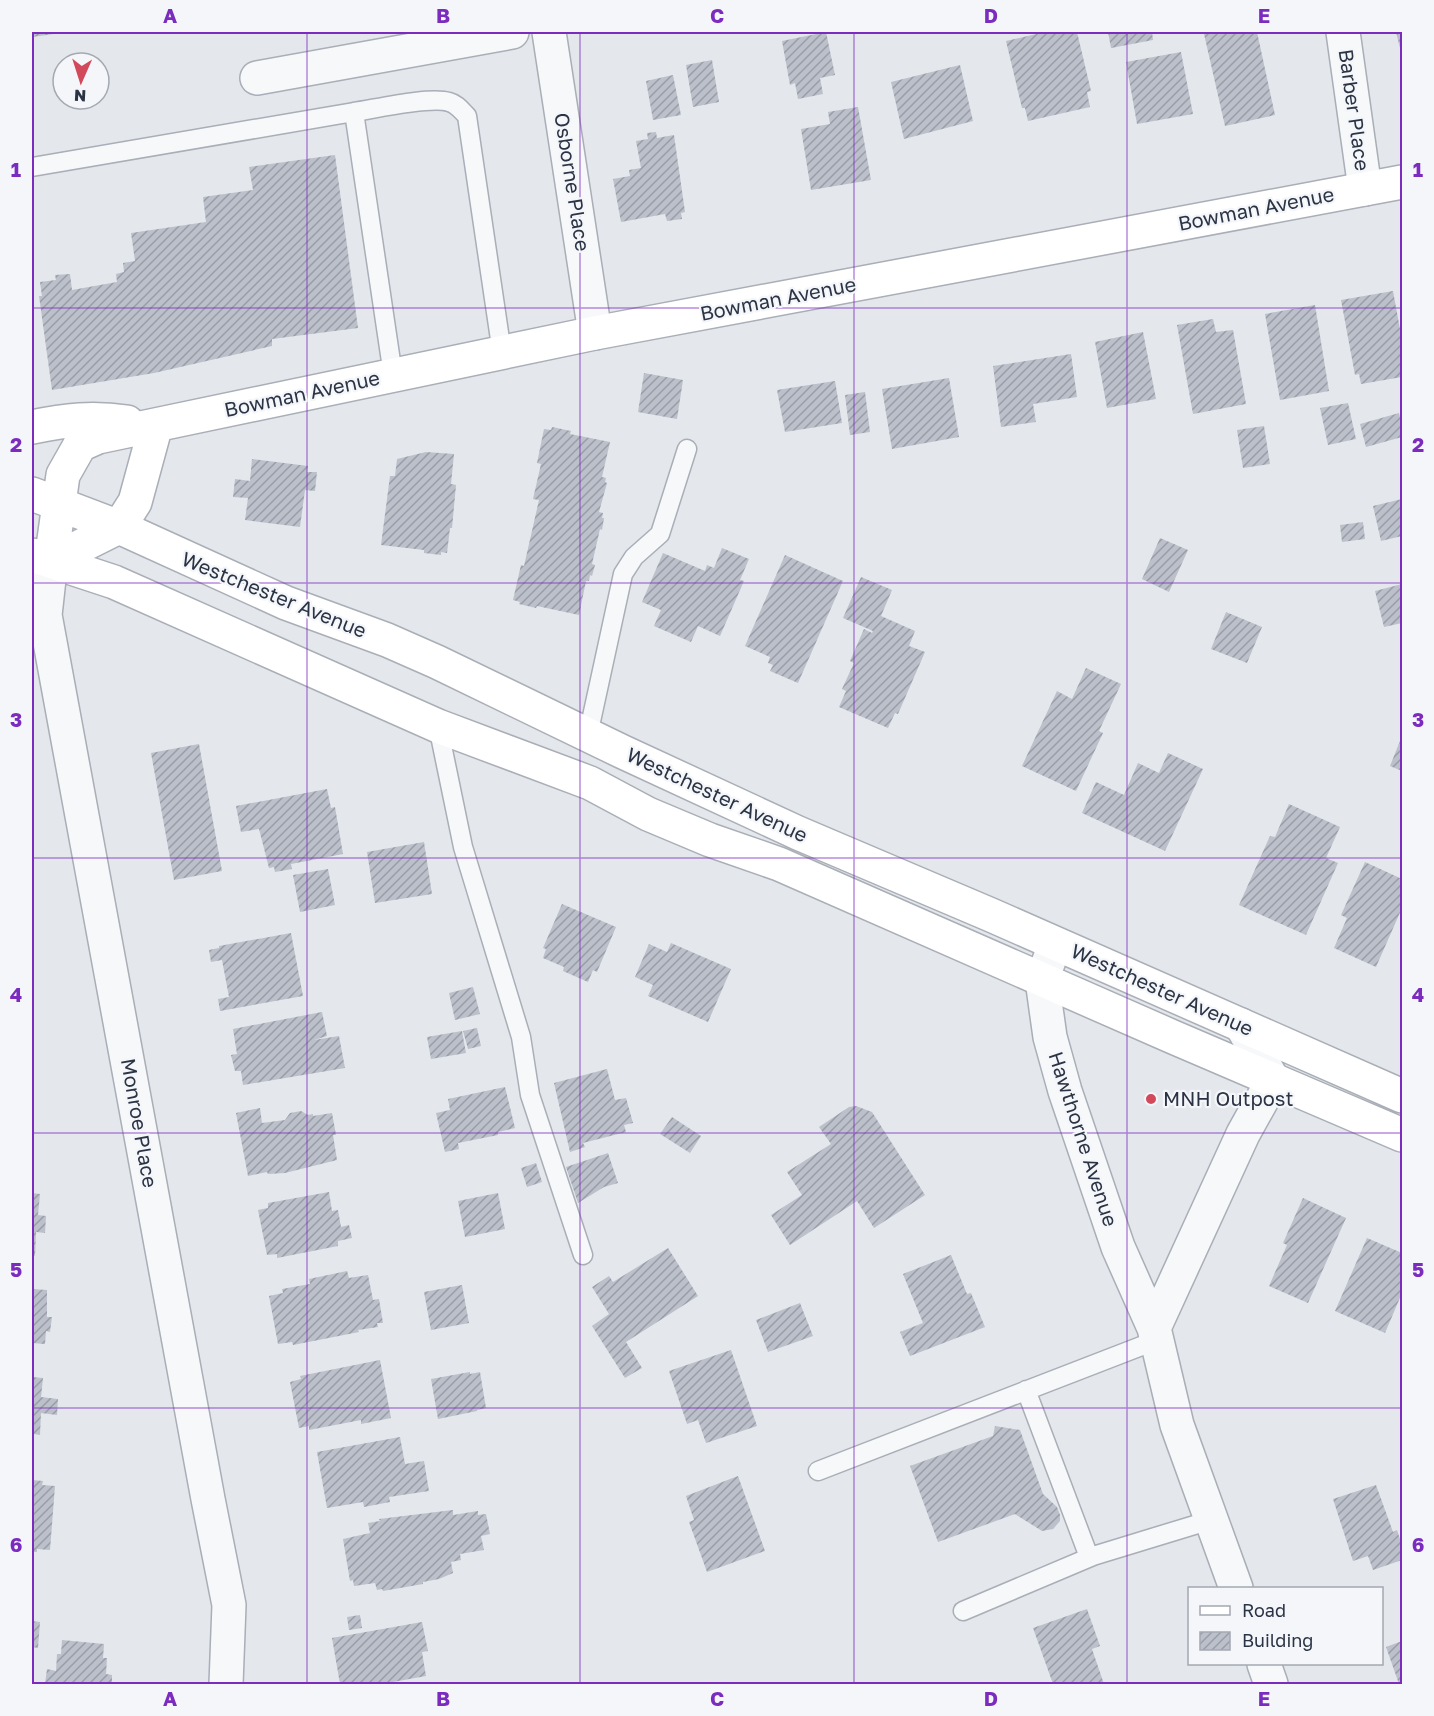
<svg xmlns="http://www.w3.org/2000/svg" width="1434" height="1716" font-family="'Golos Text',sans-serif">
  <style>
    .building { fill: url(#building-hatch) }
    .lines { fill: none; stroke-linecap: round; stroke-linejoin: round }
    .lane-casing { stroke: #a9aeb7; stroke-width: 21 }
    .street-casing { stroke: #a9aeb7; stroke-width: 36 }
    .secondary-casing { stroke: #a9aeb7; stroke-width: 36 }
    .lane { stroke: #f7f8fa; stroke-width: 18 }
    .street { stroke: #f7f8fa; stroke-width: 33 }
    .secondary { stroke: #fff; stroke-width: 33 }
    .grid { fill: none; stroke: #7b2cbf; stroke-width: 1.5; stroke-opacity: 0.55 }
    .poi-dot { fill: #d1495b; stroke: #f4f6f9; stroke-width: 2 }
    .labels { text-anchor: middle; stroke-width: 4.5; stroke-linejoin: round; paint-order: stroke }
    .street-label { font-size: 20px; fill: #2b3445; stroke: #f4f6f9 }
    .poi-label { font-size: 20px; fill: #2b3445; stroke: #f4f6f9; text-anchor: start }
    .neatline { fill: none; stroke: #7b2cbf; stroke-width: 2 }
    .grid-label { font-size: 20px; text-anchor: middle; font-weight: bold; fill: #7b2cbf }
  </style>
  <defs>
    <pattern id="building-hatch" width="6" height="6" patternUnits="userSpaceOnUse" patternTransform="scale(1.5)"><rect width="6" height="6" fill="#bbc0ca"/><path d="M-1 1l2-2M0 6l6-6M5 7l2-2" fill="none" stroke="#989da6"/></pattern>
  </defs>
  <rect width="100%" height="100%" fill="#e4e7ec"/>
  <path class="building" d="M 32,32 L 61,32 L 61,33 L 32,37 Z
    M 826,32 L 835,75 L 820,78 L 823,94 L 798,99 L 795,83 L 790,85 L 782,41 Z
    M 1045,32 L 1077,32 L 1091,91 L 1087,92 L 1090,107 L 1028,121 L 1025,108 L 1022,108 L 1006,41 Z
    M 1108,32 L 1152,32 L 1153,40 L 1111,48 Z
    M 1217,32 L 1257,32 L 1275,115 L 1225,126 L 1204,34 Z
    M 1396,32 L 1402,32 L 1402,56 Z
    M 1181,52 L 1193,114 L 1137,124 L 1126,62 Z
    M 712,60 L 719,102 L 693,107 L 686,65 Z
    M 960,65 L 973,121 L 904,139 L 891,82 Z
    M 673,75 L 681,115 L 653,120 L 646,81 Z
    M 858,107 L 871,180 L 811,190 L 801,129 L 830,124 L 828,112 Z
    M 656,132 L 657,138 L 674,135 L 685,212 L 681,213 L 682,219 L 667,221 L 665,214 L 621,222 L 613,179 L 630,176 L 629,170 L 641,168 L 636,141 L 648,139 L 647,133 Z
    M 335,155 L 358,328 L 272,339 L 272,346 L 154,373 L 52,390 L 39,296 L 42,296 L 40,282 L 56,280 L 55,275 L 70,274 L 72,290 L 117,282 L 116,274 L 124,272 L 123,263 L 135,261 L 131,233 L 206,222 L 203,197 L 253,190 L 249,167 Z
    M 1393,291 L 1400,329 L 1402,329 L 1402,377 L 1361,384 L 1359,374 L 1355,375 L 1341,300 Z
    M 1315,305 L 1329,391 L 1280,400 L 1265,314 Z
    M 1213,319 L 1216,332 L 1233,330 L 1246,404 L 1193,414 L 1177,325 Z
    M 1143,332 L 1156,399 L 1107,408 L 1095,342 Z
    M 1071,354 L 1077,397 L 1033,404 L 1036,422 L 1001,427 L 993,366 Z
    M 644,373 L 683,380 L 677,419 L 638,412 Z
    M 949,378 L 959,437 L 892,449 L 882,389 Z
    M 835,381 L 842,423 L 785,432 L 777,390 Z
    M 865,392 L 870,432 L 850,435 L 845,395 Z
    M 1348,403 L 1356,439 L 1328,445 L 1320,408 Z
    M 1399,413 L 1402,426 L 1402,437 L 1366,447 L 1360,424 Z
    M 1264,426 L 1270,464 L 1243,468 L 1237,430 Z
    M 552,427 L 571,431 L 570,434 L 610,442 L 602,477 L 606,478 L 605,482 L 607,483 L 599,512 L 603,513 L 602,518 L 604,518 L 602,530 L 600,529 L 592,564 L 595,565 L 592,576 L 590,575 L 589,581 L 586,581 L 579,615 L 537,606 L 536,608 L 519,604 L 520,602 L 513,600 L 521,565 L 524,566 L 539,500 L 533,499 L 541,464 L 537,463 L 544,429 L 551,430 Z
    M 426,452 L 454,454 L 451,484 L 456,485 L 452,528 L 450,528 L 447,553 L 441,552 L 441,555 L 424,553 L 424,550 L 381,545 L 390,476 L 395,476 L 397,459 Z
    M 252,459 L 308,466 L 307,472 L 317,472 L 315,491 L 305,490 L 300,527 L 245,520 L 248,498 L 233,497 L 235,479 L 250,481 Z
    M 1402,499 L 1402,536 L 1381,541 L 1373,506 Z
    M 1363,522 L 1365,539 L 1342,542 L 1340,525 Z
    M 1160,538 L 1188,550 L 1169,592 L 1142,579 Z
    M 722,548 L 749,559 L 740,580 L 744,581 L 720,636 L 698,626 L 691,642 L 654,626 L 661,610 L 642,602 L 663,553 L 705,571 L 707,565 L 714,568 Z
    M 785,555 L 843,581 L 798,683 L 770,671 L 773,665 L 768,663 L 770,657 L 745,646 Z
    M 861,577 L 892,590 L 881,616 L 915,631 L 909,646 L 925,652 L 898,714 L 895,713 L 888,728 L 839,707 L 846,691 L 842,689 L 854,663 L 850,661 L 864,629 L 872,633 L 873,631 L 843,618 Z
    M 1402,584 L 1402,623 L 1384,627 L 1375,591 Z
    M 1226,612 L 1262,627 L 1247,663 L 1211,649 Z
    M 1086,668 L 1121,684 L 1099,731 L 1103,733 L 1076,791 L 1022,766 L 1057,691 L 1072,699 Z
    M 1402,736 L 1402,771 L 1390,766 Z
    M 199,744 L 222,871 L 174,880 L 151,753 Z
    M 1168,753 L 1203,769 L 1165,851 L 1082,813 L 1096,782 L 1124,795 L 1138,763 L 1159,773 Z
    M 327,789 L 331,808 L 335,807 L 343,854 L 291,864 L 292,869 L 275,872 L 274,867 L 269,868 L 259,829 L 241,832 L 236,806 Z
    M 1289,804 L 1340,827 L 1326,858 L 1338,863 L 1306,935 L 1239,905 L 1270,836 L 1275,837 Z
    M 424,842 L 432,894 L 375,903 L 367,852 Z
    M 1365,862 L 1402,879 L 1402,908 L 1376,967 L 1334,948 L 1347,918 L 1341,915 Z
    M 328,869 L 335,905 L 300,912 L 293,875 Z
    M 562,904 L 616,927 L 597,972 L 593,970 L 588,982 L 563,971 L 564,967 L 543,958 L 546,949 L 543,948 Z
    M 291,933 L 303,996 L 220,1011 L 218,999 L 229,997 L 222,960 L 211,962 L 209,950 L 219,948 L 219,946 Z
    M 671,943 L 731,969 L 708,1022 L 648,996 L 653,985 L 635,977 L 649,944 L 667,952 Z
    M 473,987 L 480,1014 L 455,1020 L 449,993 Z
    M 322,1012 L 327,1036 L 314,1040 L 339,1036 L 345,1068 L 243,1085 L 241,1071 L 235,1071 L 231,1055 L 237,1054 L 233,1029 Z
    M 477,1028 L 481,1046 L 468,1049 L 463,1031 Z
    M 462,1031 L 466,1053 L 431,1059 L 427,1037 Z
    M 607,1069 L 615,1100 L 626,1098 L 633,1123 L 624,1125 L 626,1132 L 583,1143 L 585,1147 L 570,1152 L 554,1083 Z
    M 505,1087 L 515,1128 L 498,1132 L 498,1135 L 458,1143 L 459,1149 L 445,1152 L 436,1113 L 450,1110 L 448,1099 Z
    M 856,1106 L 872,1112 L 925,1195 L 874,1228 L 857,1201 L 790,1245 L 771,1215 L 802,1195 L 787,1172 L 831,1144 L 819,1127 L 849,1107 Z
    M 260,1108 L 262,1123 L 285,1120 L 290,1113 L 301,1111 L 308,1115 L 313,1114 L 313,1116 L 332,1113 L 336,1135 L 333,1135 L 337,1160 L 285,1173 L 268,1174 L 267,1172 L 248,1176 L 236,1113 Z
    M 672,1117 L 701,1136 L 690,1153 L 660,1134 Z
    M 608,1153 L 618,1183 L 604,1187 L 578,1203 L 566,1167 Z
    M 536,1163 L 542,1182 L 527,1187 L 521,1168 Z
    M 329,1192 L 332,1211 L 338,1210 L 341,1227 L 349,1225 L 352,1238 L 338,1241 L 338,1246 L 277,1258 L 277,1254 L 267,1255 L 258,1210 L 268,1208 L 268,1203 Z
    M 32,1193 L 40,1194 L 38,1215 L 46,1216 L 45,1233 L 36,1232 L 35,1256 L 32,1255 Z
    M 498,1193 L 505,1229 L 465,1237 L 458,1201 Z
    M 1303,1198 L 1346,1218 L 1308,1303 L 1269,1286 L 1287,1245 L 1283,1243 Z
    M 1367,1238 L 1402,1253 L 1402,1293 L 1385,1333 L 1335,1311 Z
    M 668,1248 L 698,1296 L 626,1342 L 642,1368 L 625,1378 L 592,1326 L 609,1314 L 592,1287 L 609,1276 L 613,1282 Z
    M 951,1255 L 967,1294 L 971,1293 L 985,1327 L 910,1356 L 900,1332 L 923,1323 L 903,1274 Z
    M 347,1271 L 349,1278 L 368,1275 L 373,1300 L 379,1299 L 383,1323 L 377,1323 L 378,1327 L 358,1330 L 359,1332 L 293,1345 L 292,1342 L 278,1344 L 269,1296 L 283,1293 L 282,1289 L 310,1284 L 309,1279 Z
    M 462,1285 L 469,1323 L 431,1330 L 424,1292 Z
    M 32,1289 L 47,1290 L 47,1317 L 52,1317 L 50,1332 L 46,1331 L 45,1344 L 32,1343 Z
    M 800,1303 L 813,1336 L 768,1352 L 756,1320 Z
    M 731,1350 L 757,1426 L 706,1443 L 698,1420 L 687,1424 L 669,1371 Z
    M 380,1360 L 391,1418 L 361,1424 L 361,1420 L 309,1430 L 309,1426 L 299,1428 L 290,1382 L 301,1379 L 300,1376 Z
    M 470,1372 L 470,1374 L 480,1372 L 486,1408 L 477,1410 L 477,1411 L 438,1419 L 431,1379 Z
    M 32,1377 L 43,1378 L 41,1397 L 58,1399 L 57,1415 L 41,1413 L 40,1435 L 34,1434 L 34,1432 L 32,1432 Z
    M 995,1426 L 1020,1430 L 1043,1494 L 1057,1507 L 1060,1515 L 1060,1521 L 1053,1529 L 1042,1531 L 1015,1514 L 938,1542 L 910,1466 L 993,1436 Z
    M 400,1437 L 405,1464 L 424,1461 L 429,1491 L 389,1497 L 390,1502 L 364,1507 L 363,1502 L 327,1508 L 317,1452 Z
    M 738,1476 L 765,1551 L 707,1572 L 689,1522 L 694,1520 L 686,1496 Z
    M 32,1480 L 43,1481 L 42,1485 L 55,1486 L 50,1550 L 37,1549 L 37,1552 L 32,1552 Z
    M 1376,1485 L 1393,1532 L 1397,1530 L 1402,1545 L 1402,1560 L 1373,1570 L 1368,1556 L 1353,1561 L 1333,1499 Z
    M 453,1510 L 453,1515 L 478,1511 L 478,1515 L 486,1514 L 490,1534 L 481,1536 L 484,1550 L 460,1554 L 461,1560 L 451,1562 L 453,1573 L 439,1579 L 423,1582 L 423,1584 L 383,1591 L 382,1589 L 377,1590 L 375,1583 L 354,1586 L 353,1580 L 350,1581 L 343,1539 L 370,1533 L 368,1523 L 380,1521 L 379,1519 Z
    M 1087,1609 L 1100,1646 L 1092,1649 L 1104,1684 L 1053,1684 L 1033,1628 Z
    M 360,1615 L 362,1628 L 349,1630 L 347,1617 Z
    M 32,1621 L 40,1622 L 38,1648 L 32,1647 Z
    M 422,1622 L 428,1651 L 422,1652 L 426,1676 L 382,1684 L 340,1684 L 332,1638 Z
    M 62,1640 L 104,1644 L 103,1658 L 107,1658 L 106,1674 L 112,1675 L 112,1684 L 45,1684 L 47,1669 L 56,1671 L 57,1654 L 61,1654 Z
    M 1402,1641 L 1402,1684 L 1399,1684 L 1386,1647 Z"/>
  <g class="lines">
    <g class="lane-casing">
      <path id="lane" d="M 32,167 L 354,112
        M 393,375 L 354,112 C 375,109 430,96 449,102 C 457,104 461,110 467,116 L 502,353
        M 438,726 L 463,847 L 521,1037 L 530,1095 L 583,1255
        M 588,735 L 623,574 L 634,557 L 660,534 L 687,449
        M 1026,1390 L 1089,1557
        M 818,1471 L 1157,1340
        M 963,1611 L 1093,1556 L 1211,1520"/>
    </g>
    <g class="street-casing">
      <path id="street" d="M 549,32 L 595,333
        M 1343,32 L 1365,189
        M 257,78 L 512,32
        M 51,561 L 45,615 L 208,1499 L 229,1605 L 226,1684
        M 1055,944 L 1042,980 L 1050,1037 L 1065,1091 L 1118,1247 L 1154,1328 L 1177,1425 L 1236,1588
        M 1154,1328 L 1243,1134 L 1273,1080 L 1241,1025
        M 1264,1664 L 1271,1684"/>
    </g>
    <g class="secondary-casing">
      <path id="secondary" d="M 32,427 C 66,420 92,417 127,422
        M 32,494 L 119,527 L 286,603 L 387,640 L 437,662 L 623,752 L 798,833 L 991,915 L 1402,1096
        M 32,555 L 114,582 L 438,726 L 590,783 L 648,814 L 710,840 L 779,864 L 1173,1037 L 1402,1135
        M 51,561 L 63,475 L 80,445 L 98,437 L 595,333 L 1402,182
        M 51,561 L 119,527 L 135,502 L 156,425"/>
    </g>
    <use href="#lane" class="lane"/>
    <use href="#street" class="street"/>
    <use href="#secondary" class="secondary"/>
  </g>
  <path class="grid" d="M 307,32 L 307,1684M 580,32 L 580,1684M 854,32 L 854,1684M 1127,32 L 1127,1684M 32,308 L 1402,308M 32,583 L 1402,583M 32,858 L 1402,858M 32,1133 L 1402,1133M 32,1408 L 1402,1408"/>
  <circle class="poi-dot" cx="1151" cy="1099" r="6"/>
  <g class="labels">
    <g class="street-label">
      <text transform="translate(1354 110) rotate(82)" y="7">Barber Place</text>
      <text transform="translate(572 182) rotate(81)" y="7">Osborne Place</text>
      <text transform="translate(1256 209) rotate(-11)" y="7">Bowman Avenue</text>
      <text transform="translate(778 299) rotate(-11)" y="7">Bowman Avenue</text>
      <text transform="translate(302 394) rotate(-12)" y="7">Bowman Avenue</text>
      <text transform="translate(274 595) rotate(22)" y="7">Westchester Avenue</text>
      <text transform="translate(717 795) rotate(25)" y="7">Westchester Avenue</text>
      <text transform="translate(1162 990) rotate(24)" y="7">Westchester Avenue</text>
      <text transform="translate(139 1123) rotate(80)" y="7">Monroe Place</text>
      <text transform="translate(1083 1139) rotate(72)" y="7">Hawthorne Avenue</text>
    </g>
    <g class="poi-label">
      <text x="1163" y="1106">MNH Outpost</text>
    </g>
  </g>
  <rect width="1434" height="1716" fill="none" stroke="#f4f6f9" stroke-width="66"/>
  <rect x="1188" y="1587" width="195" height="78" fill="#f4f6f9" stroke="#a4a8b1" stroke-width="1.5"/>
  <rect x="1200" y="1606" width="30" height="9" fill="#ffffff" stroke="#a4a8b1" stroke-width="1.5"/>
  <text x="1242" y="1617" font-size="18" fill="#2b3445">Road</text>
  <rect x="1200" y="1632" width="30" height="18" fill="url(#building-hatch)" stroke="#a4a8b1" stroke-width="1.5"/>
  <text x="1242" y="1647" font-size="18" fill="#2b3445">Building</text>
  <g transform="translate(81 81) rotate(183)"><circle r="28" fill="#f4f6f9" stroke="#a4a8b1" stroke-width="1.5"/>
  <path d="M0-4.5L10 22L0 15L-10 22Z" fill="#d1495b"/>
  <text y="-9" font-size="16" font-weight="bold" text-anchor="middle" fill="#2b3445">N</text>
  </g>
  <rect x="33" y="33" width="1368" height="1650" class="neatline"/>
  <g class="grid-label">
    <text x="170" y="23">A</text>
    <text x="443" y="23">B</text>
    <text x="717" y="23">C</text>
    <text x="991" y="23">D</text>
    <text x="1264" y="23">E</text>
    <text x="16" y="177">1</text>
    <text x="1418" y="177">1</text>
    <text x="16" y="452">2</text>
    <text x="1418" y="452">2</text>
    <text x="16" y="727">3</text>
    <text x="1418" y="727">3</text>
    <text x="16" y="1002">4</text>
    <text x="1418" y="1002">4</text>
    <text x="16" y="1277">5</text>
    <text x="1418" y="1277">5</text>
    <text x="16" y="1552">6</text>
    <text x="1418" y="1552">6</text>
    <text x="170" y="1706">A</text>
    <text x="443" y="1706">B</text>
    <text x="717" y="1706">C</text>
    <text x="991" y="1706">D</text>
    <text x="1264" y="1706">E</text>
  </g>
</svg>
